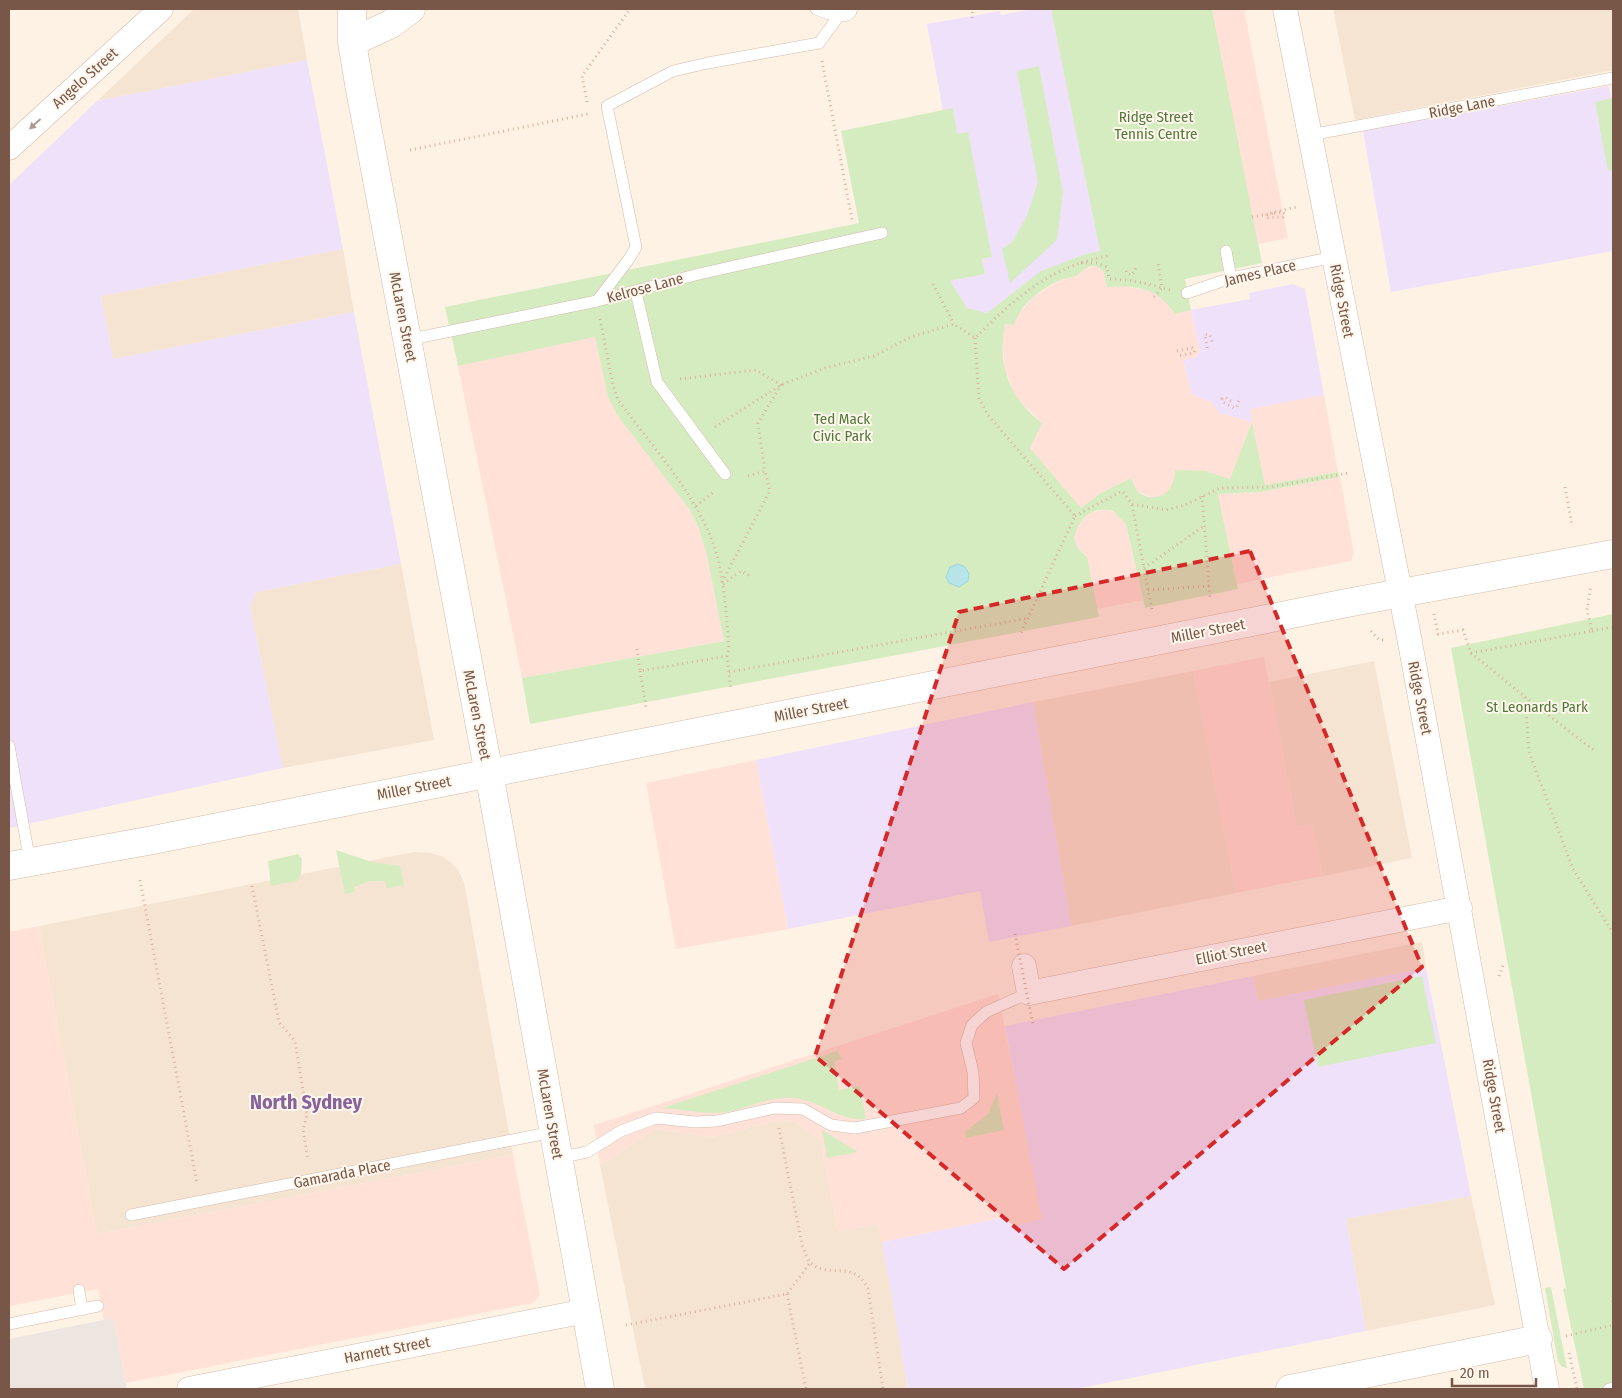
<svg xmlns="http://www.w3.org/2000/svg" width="1622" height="1398" font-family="'Fira Sans Condensed',sans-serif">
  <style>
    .residential { fill: #f6e4d2 }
    .commercial { fill: #ffe1d7 }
    .industrial { fill: #ede5df }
    .education { fill: #f0e1fa }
    .green { fill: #d5ecc1 }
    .water { fill: #b7e4e9; stroke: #9cd5db }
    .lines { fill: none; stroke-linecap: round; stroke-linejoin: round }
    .lane-casing { stroke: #d2bbac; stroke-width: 12 }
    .street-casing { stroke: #d2bbac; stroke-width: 25 }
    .secondary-casing { stroke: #d5bba9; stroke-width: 29 }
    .path { stroke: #dab29d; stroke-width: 3; stroke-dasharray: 1 4; stroke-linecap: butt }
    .lane { stroke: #fff; stroke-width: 11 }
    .street { stroke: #fff; stroke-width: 24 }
    .secondary { stroke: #fff; stroke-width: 28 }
    .path-bridge { stroke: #dab29d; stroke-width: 3; stroke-dasharray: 1 4; stroke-linecap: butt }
    .oneway { fill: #ae9a91 }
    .marked { fill: #d62828; fill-opacity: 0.2; stroke: #d62828; stroke-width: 4; stroke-dasharray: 10 6; stroke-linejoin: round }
    .labels { text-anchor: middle; stroke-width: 4; stroke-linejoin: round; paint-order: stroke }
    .street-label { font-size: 15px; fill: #785748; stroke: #fff6ec }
    .park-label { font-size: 15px; fill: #51793c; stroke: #fff6ec }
    .district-label { font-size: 20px; font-weight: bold; fill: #86639c; stroke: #fff6ec }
  </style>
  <rect width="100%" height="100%" fill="#fef2e4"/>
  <path class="residential" d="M 194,9 L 298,9 L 307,60 L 97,101 Z
    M 1333,9 L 1613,9 L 1613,70 L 1355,120 Z
    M 343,249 L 354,312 L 113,359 L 101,296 Z
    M 401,564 L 434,740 L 283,768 L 250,606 L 256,592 Z
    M 1374,661 L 1412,858 L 1323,876 L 1312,824 L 1297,826 L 1269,682 Z
    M 1193,671 L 1236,893 L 1071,926 L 1033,702 Z
    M 414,852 L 431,853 L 444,857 L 457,868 L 464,882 L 513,1155 L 97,1234 L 39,926 Z
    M 1422,942 L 1426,968 L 1258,1001 L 1253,976 Z
    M 775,1121 L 795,1121 L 820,1139 L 838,1232 L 879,1223 L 908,1389 L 645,1389 L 600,1165 L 655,1129 L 712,1137 Z
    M 1471,1196 L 1495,1305 L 1366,1331 L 1346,1219 Z"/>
  <path class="commercial" d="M 1212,9 L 1244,9 L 1288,238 L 1258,244 Z
    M 1096,266 L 1103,271 L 1107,287 L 1124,286 L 1146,290 L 1157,293 L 1167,301 L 1175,313 L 1191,310 L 1200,352 L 1195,358 L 1183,361 L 1192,394 L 1211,402 L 1219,413 L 1252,422 L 1249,409 L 1324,395 L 1338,472 L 1265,485 L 1252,423 L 1230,479 L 1206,471 L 1175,471 L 1173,485 L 1165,495 L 1153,498 L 1137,491 L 1131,478 L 1102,492 L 1081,509 L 1030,448 L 1042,423 L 1016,397 L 1005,370 L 1002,339 L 1005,324 L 1014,325 L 1017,316 L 1034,296 L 1062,279 L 1076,276 L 1083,269 Z
    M 595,336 L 608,397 L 689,509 L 699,529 L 707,556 L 724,641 L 522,678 L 458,366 Z
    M 1340,477 L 1354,553 L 1351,561 L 1237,584 L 1218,494 L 1261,492 Z
    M 1104,509 L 1119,514 L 1126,524 L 1143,600 L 1097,609 L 1087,557 L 1078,548 L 1074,539 L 1078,525 L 1087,514 Z
    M 1264,657 L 1297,826 L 1312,824 L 1323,876 L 1236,893 L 1193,671 Z
    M 756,760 L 788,929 L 676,949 L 646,783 Z
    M 39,926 L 97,1234 L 513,1155 L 540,1295 L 533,1303 L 126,1383 L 113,1319 L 104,1320 L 98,1289 L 9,1306 L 9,932 Z
    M 998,994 L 1043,1220 L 1011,1227 L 1007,1217 L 882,1242 L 878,1224 L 838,1232 L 820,1139 L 795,1121 L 775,1121 L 712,1137 L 655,1129 L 600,1165 L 594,1125 Z"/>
  <path class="industrial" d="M 113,1318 L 127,1389 L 9,1389 L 9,1339 Z"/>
  <path class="education" d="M 1033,9 L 1051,9 L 1101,252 L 1086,254 L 987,313 L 967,308 L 950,281 L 985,274 L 982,259 L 992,257 L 967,133 L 957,135 L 953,109 L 943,111 L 927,24 L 1000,11 L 1001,15 Z
    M 307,60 L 343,249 L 101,296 L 113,359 L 354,312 L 401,564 L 256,592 L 250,606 L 283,768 L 9,828 L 9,185 L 97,101 Z
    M 1609,86 L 1613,107 L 1613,251 L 1391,292 L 1363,131 Z
    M 1293,284 L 1305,289 L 1324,395 L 1250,409 L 1252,422 L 1219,413 L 1211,402 L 1192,394 L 1183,360 L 1195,358 L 1200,352 L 1191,310 L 1250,299 L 1249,293 Z
    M 1033,702 L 1071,926 L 989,942 L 980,891 L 788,929 L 756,760 Z
    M 1426,968 L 1471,1196 L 1346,1219 L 1366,1331 L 1076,1389 L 908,1389 L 882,1242 L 1007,1217 L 1011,1227 L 1042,1219 L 1005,1026 L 1253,976 L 1258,1001 Z"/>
  <path class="green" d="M 1051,9 L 1212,9 L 1262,263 L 1185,279 L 1191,310 L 1175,314 C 1158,288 1137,285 1107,287 L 1103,271 L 1095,266 C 1085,266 1083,272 1076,276 C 1071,278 1065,278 1060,280 C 1040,290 1021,303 1014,325 L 1005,324 C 997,365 1009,397 1042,423 L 1030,448 L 1081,508 L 1102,492 L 1131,478 L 1137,491 C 1156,506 1175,492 1175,470 L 1206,471 L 1230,479 L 1252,422 L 1265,485 L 1338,472 L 1340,477 L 1261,492 L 1218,494 L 1238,589 L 1145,608 L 1126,524 L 1113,511 C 1091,506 1079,518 1074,539 L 1078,548 L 1087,557 L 1099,617 L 530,724 L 522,678 L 724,641 L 707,556 L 699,529 L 689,509 L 617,415 L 608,397 L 595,337 L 458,366 L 445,307 L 859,223 L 841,131 L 953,108 L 957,134 L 968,132 L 992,257 L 982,259 L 985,274 L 950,281 L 967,308 L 987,313 L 1041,271 L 1086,254 L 1100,251 Z
    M 1039,66 L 1063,193 L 1057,240 L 1010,283 L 1002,249 L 1012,242 L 1027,216 L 1038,182 L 1017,71 Z
    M 1613,98 L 1613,170 L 1608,171 L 1595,102 Z
    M 1613,614 L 1613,1389 L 1584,1389 L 1563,1289 L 1566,1288 L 1451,648 Z
    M 336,850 L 372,862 L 400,866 L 404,885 L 387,888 L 385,881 L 370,881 L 354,887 L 355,892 L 345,894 Z
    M 298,854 L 302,859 L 301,874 L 297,881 L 271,886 L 268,861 Z
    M 1422,976 L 1436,1043 L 1318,1067 L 1304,1000 Z
    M 837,1051 L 842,1059 L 834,1062 L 839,1090 L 860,1086 L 866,1119 C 839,1122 820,1100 794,1098 C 769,1096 750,1108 727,1112 C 706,1115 683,1109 662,1108 Z
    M 997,1093 L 1004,1130 L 966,1138 L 965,1132 L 988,1114 Z
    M 822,1130 L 858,1152 L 827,1158 Z
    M 1551,1287 L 1567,1368 L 1562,1367 L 1558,1362 L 1545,1288 Z"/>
  <path class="water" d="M 958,564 L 965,567 L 969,574 L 968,581 L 959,587 L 949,583 L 946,577 L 950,567 Z"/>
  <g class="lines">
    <g class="lane-casing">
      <path id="lane" d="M 816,9 L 829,14 L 841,13 L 844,10
        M 1310,135 L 1613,78
        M 1226,251 L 1231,278
        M 636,292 L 657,382 L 725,474
        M 1187,293 L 1231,278 L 1334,257
        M 597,301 L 629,259 L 636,247 L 607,106 L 673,71 L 708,63 L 819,43 L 841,13
        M 407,340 L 597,301 L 699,274 L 882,233
        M 9,746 L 30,862
        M 558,1158 L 587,1152 L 621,1131 L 656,1118 L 695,1122 L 717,1121 L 775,1108 L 803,1109 L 831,1125 L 855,1128 L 961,1108 L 974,1098 L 973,1072 L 966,1043 L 972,1025 L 986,1012 L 1029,993
        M 131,1215 L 553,1132
        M 79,1290 L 82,1310
        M 9,1324 L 98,1306
        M 1609,1389 L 1613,1388"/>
    </g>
    <g class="street-casing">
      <path id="street" d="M 844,9 L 845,9
        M 1285,9 L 1409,637 L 1547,1389
        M 9,148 L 161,9
        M 1024,966 L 1029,993 L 1460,908
        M 189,1389 L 586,1311"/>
    </g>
    <g class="secondary-casing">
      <path id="secondary" d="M 352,9 L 352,42 L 359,84 L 496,811 L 600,1389
        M 352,42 L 391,24 L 411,9
        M 9,866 L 153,840 L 1352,602 L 1613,554
        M 1290,1389 L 1538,1339"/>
    </g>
    <path class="path" d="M 972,18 L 973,9
      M 822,61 L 852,220
      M 587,102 L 582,76 L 630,9
      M 410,150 L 588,114
      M 1274,213 L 1283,212 L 1285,214 L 1283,217 L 1266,218 L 1267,214 L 1296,207
      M 1081,263 L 1097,263 L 1107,267 L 1109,279 C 1131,279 1149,284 1170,290
      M 1126,271 L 1127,274 L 1132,275 L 1136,268
      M 933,284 L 954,324
      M 1154,297 L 1162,288 L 1158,264
      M 600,319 L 613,385 L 618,400 C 652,446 695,492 714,546 C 725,578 726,615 729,648 L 727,656 L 731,690
      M 975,338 L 979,398 L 988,415 L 1075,516 L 1020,635
      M 1207,348 L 1205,334 L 1210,335 L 1213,345
      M 1177,351 L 1192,348 L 1195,350 L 1194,353 L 1178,356
      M 680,379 L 756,370 L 781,385 L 758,423 L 765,471
      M 1231,401 L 1225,397 L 1222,399 L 1223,402 L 1234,408 L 1237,407 L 1240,397
      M 715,427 L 781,385 L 825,368 L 874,356 L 911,337 L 954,324 L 975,338 C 1015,298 1051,266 1108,256
      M 1565,487 L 1572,525
      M 1202,496 L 1210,597
      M 1132,505 L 1152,610
      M 696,506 L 715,491
      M 1075,516 L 1122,491 L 1132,504 L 1166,510 L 1185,505 L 1220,488 L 1270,487 L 1349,473
      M 1144,568 L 1204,526
      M 722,582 L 770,491 L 765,471 L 745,477
      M 723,584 L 741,571 L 750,576
      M 1148,590 L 1210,586
      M 1434,614 L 1438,634 L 1463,630 L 1471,653 L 1525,697 L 1529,752 L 1573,869 L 1613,933
      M 1371,631 L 1379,640 L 1383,640
      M 1592,631 L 1613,627
      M 637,649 L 640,671 L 727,656
      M 1471,653 L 1592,631 L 1587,610 L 1591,585
      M 640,671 L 646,707
      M 729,672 L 1029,618
      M 1525,697 L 1596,752
      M 140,880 L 197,1183
      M 252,886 L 279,1022 L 295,1041 L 307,1115 L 303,1130 L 308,1160
      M 1499,976 L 1504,963
      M 779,1128 L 802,1245 C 804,1250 807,1259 811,1263 C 829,1280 854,1258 868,1289 L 883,1389
      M 787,1294 L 806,1389
      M 1613,1296 L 1613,1304
      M 626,1325 L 787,1294 L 810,1263
      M 1566,1336 L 1613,1325
      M 1569,1353 L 1577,1389"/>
    <use href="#lane" class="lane"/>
    <use href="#street" class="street"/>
    <use href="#secondary" class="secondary"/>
    <path class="path-bridge" d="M 1252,217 L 1274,213
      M 1015,934 L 1033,1025"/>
  </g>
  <defs><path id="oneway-solid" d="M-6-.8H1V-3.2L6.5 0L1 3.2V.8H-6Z" transform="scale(1.25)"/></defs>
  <use class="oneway" href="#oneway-solid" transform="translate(35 124) rotate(138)"/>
  <path class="marked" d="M 1250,551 L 1422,967 L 1064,1269 L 815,1056 L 959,612 Z"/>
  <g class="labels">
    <g class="street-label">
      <text transform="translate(85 78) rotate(-42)" y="5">Angelo Street</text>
      <text transform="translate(1462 107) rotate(-11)" y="5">Ridge Lane</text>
      <text transform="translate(1260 273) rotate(-13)" y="5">James Place</text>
      <text transform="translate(645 288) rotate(-15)" y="5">Kelrose Lane</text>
      <text transform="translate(1342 301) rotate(79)" y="5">Ridge Street</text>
      <text transform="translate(403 317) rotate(79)" y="5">McLaren Street</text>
      <text transform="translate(1208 631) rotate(-11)" y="5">Miller Street</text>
      <text transform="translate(1420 698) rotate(79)" y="5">Ridge Street</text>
      <text transform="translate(811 710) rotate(-11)" y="5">Miller Street</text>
      <text transform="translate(477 715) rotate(79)" y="5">McLaren Street</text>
      <text transform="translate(414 788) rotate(-11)" y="5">Miller Street</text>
      <text transform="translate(1231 953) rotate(-11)" y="5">Elliot Street</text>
      <text transform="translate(1494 1096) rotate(80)" y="5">Ridge Street</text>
      <text transform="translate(550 1114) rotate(80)" y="5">McLaren Street</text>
      <text transform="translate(342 1174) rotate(-11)" y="5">Gamarada Place</text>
      <text transform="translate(387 1350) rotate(-11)" y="5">Harnett Street</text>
    </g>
    <g class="park-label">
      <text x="1156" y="122">Ridge Street<tspan x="1156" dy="17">Tennis Centre</tspan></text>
      <text x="842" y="424">Ted Mack<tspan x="842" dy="17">Civic Park</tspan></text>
      <text x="1537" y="712">St Leonards Park</text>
    </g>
    <g class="district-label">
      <text x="306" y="1109">North Sydney</text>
    </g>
  </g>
  <rect width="1622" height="1398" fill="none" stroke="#785748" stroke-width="20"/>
  <path d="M1452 1378v8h84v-8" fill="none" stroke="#785748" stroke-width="2.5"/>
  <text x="1460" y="1378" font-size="15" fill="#785748" stroke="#fff6ec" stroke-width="4" paint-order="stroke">20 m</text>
</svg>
